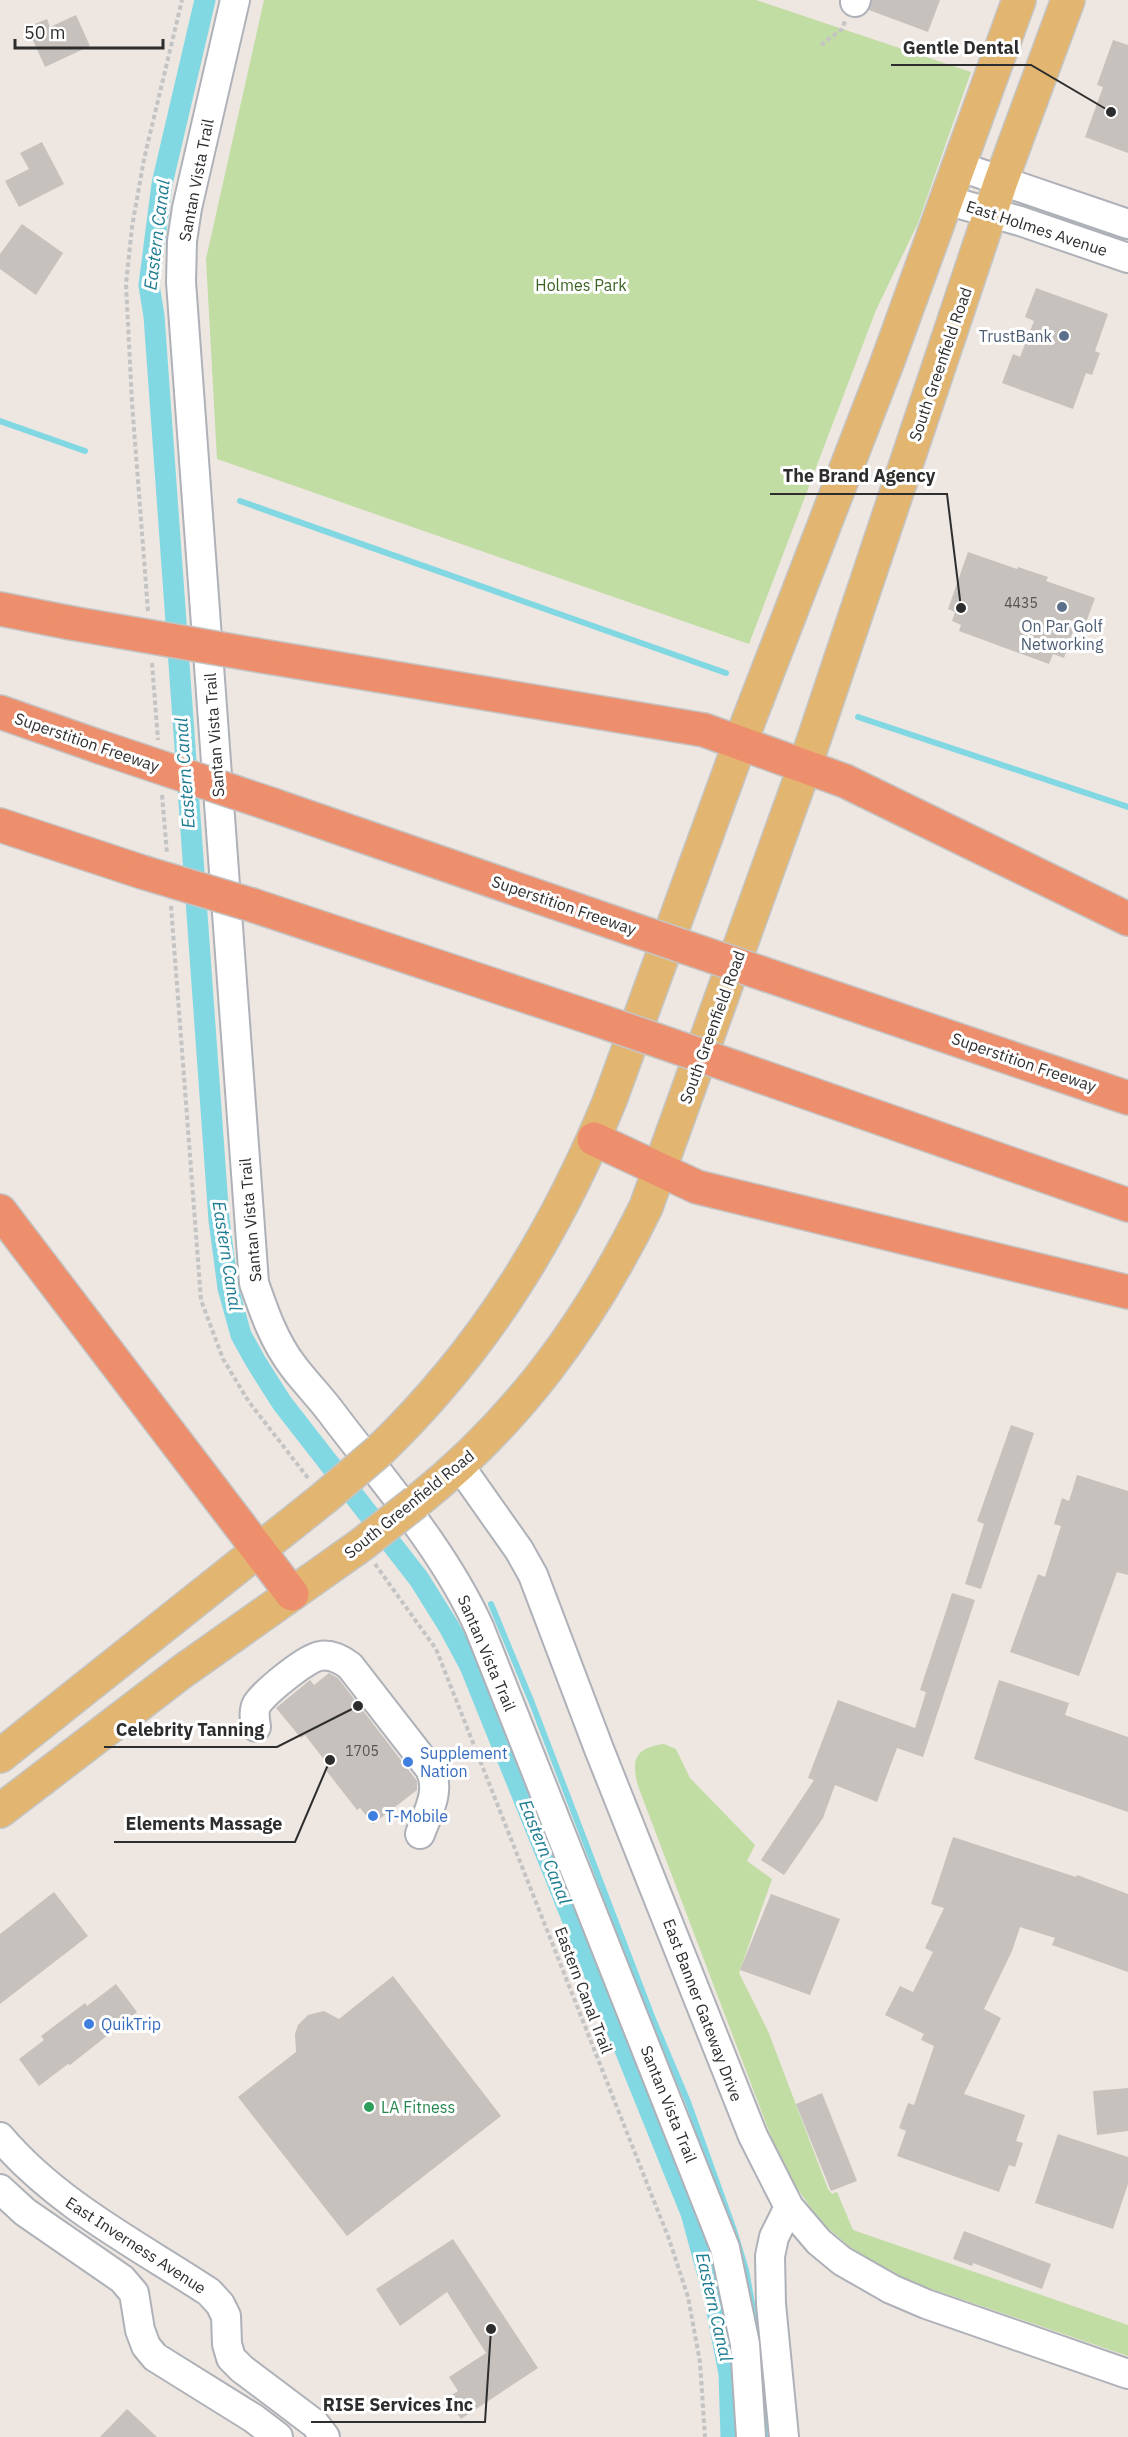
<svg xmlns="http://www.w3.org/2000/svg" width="1128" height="2437" font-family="'IBM Plex Sans',sans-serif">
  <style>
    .green { fill: #c1dda4 }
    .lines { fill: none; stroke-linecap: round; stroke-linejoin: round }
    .stream { stroke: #81d8e2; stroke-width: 6 }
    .canal { stroke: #81d8e2; stroke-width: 21 }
    .building { fill: #c6c1bc }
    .minor-casing { stroke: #aeb1b8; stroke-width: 32 }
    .major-casing { stroke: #c4c4c4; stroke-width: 36 }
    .highway-casing { stroke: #c4c4c4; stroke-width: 36 }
    .path { stroke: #c4c4c4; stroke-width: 4; stroke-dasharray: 4.5 3; stroke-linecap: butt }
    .minor { stroke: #fff; stroke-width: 28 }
    .major { stroke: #e2b671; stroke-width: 33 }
    .highway { stroke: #ed8f6c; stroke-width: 33 }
    .major-bridge-casing { stroke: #c4c4c4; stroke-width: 36; stroke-linecap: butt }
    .highway-bridge-casing { stroke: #c4c4c4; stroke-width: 36; stroke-linecap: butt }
    .major-bridge { stroke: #e2b671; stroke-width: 33 }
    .highway-bridge { stroke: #ed8f6c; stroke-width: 33 }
    .service-dot { fill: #5c6f8a; stroke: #fff; stroke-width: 2 }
    .shop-dot { fill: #3f7fe0; stroke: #fff; stroke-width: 2 }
    .leisure-dot { fill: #2e9e5b; stroke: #fff; stroke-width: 2 }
    .labels { text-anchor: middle; stroke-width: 6; stroke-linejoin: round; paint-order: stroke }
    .number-label { font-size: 14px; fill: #535251 }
    .street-label { font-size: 16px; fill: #2d2d2d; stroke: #fff }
    .park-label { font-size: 16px; fill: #3b6424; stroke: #fff }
    .service-label { font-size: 16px; fill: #4e5e75; stroke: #fff; text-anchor: end }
    .shop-label { font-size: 16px; fill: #366cbe; stroke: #fff; text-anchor: start }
    .leisure-label { font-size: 16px; fill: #27864d; stroke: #fff; text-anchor: start }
    .water-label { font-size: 18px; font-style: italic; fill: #1d7c91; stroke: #fff }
    .leader { fill: none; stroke: #2d2d2d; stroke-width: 2 }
    .callout-dot { fill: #2d2d2d; stroke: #fff; stroke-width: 2 }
    .callout-label { font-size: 18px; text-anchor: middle; font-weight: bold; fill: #2d2d2d; stroke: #fff; stroke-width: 6; stroke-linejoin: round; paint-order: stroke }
  </style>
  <rect width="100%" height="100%" fill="#ede6e1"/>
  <path class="green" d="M 264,0 L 756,0 L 971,72 L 918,223 L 876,310 L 749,644 L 217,459 L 206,259 Z
    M 664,1744 L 676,1749 L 690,1778 L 755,1845 L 747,1861 L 772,1879 L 739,1973 L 768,2031 L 828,2189 L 832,2194 L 837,2192 L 853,2230 L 1128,2325 L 1128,2356 L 902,2279 L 850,2247 L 820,2221 L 783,2168 L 638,1786 C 631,1759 635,1748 664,1744 Z"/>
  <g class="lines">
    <path class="stream" d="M 0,421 L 85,451
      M 240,501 L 726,673
      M 858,717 L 1128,807
      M 491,1604 L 532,1703 L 653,2019 L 688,2102 L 734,2230 L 746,2270 L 758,2337 L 768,2437"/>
    <path class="canal" d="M 205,0 L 162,184 L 149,285 L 154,316 L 219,1220 L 228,1288 L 241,1335 L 256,1362 L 282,1403 L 419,1579 L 449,1627 L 470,1666 L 691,2213 L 715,2301 L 729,2374 L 731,2437"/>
  </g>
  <path class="building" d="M 872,0 L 940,0 L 928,32 L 869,10 Z
    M 76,15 L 90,46 L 45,67 L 27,27 L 47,19 L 50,27 Z
    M 1113,40 L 1128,45 L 1128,153 L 1085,137 L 1103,87 L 1097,85 Z
    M 42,142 L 64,184 L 19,207 L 5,181 L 29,169 L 20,153 Z
    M 22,224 L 63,253 L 36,295 L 0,269 L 0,254 Z
    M 1036,288 L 1108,314 L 1095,351 L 1100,353 L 1092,375 L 1086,373 L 1073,409 L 1002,383 L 1013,354 L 1020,357 L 1034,321 L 1025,317 Z
    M 968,552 L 1017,569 L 1018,567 L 1048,577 L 1046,581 L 1095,598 L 1084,628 L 1075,625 L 1064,658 L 1053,654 L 1049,664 L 959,631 L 961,625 L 952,621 L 955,612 L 948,609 Z
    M 1011,1425 L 1034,1433 L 981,1589 L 965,1584 L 984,1524 L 977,1521 Z
    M 1077,1475 L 1128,1491 L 1128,1575 L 1117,1572 L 1079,1676 L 1010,1652 L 1038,1574 L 1045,1577 L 1061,1526 L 1054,1524 L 1062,1498 L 1069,1501 Z
    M 952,1593 L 975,1600 L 923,1757 L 897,1748 L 877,1802 L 835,1785 L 823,1818 L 784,1875 L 761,1860 L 814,1780 L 808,1778 L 838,1700 L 915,1728 L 926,1692 L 920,1690 Z
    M 329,1673 L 338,1678 L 417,1781 L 417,1790 L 373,1824 L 360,1808 L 357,1810 L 325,1769 L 329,1766 L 305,1735 L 301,1738 L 276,1708 L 310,1680 L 314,1685 Z
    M 999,1680 L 1069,1703 L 1065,1715 L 1128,1737 L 1128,1812 L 974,1759 Z
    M 953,1837 L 1076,1877 L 1077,1875 L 1128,1894 L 1128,1972 L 1052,1945 L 1055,1938 L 1020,1927 L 1012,1951 L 984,2009 L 1001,2018 L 964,2094 L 1025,2115 L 1016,2141 L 1023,2143 L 1015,2167 L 1009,2165 L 999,2192 L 897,2156 L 906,2131 L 899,2128 L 908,2103 L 914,2105 L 934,2046 L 921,2040 L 924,2034 L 885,2015 L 900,1986 L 913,1992 L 933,1952 L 925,1948 L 944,1908 L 931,1904 Z
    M 54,1892 L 88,1936 L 0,2004 L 0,1934 Z
    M 771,1894 L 840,1919 L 810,1995 L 740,1970 Z
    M 393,1976 L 501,2116 L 347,2236 L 238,2097 L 296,2052 L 295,2034 L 298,2025 L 308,2015 L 324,2011 L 339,2019 Z
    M 116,1984 L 137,2012 L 70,2065 L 68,2064 L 39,2086 L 19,2059 L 44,2040 L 41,2036 L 85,2003 L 87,2006 Z
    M 1128,2088 L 1128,2131 L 1097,2135 L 1093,2091 Z
    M 822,2093 L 857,2181 L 831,2191 L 796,2104 Z
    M 1058,2134 L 1128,2157 L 1128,2184 L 1113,2229 L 1035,2203 Z
    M 964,2231 L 1051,2264 L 1042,2289 L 973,2263 L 972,2266 L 953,2259 Z
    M 453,2239 L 538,2368 L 461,2419 L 447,2398 L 458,2391 L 449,2377 L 486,2353 L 447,2292 L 400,2326 L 376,2289 Z
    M 127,2409 L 157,2437 L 100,2437 Z"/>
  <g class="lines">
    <g class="minor-casing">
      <path id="minor" d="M 235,0 L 187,208 L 182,241 L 181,282 L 254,1283 C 264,1312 274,1341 293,1366 C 305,1382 319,1396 331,1412 C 383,1481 443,1548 479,1627 L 725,2248 L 745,2344 L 751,2437
        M 855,2 L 856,0
        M 958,166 L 1128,224
        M 946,200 L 1020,221 L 1128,258
        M 459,1465 L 519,1550 L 533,1575 L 599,1749 L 753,2136 L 789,2207 L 819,2242 L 842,2261 L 891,2289 L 926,2304 L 1128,2374
        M 256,1727 C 255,1720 253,1711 257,1704 C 265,1692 306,1658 320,1656 C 331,1654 342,1660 350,1666 L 430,1769 C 441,1791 428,1812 420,1834
        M 0,2137 C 57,2204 136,2244 209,2292 L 220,2304 L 226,2316 L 227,2344 L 231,2358 L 242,2369 L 315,2424 L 325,2437
        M 0,2189 L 25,2212 L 122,2279 L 134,2293 L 140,2330 L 146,2346 L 155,2357 L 253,2418 L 278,2437
        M 784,2437 L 771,2304 L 770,2256 L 774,2237 L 789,2207"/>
    </g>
    <g class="major-casing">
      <path id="major" d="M 379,1451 C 484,1350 555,1234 610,1100 L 740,743 L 887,363 L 1019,0
        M 416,1502 C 518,1421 589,1323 646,1207 L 805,766 L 1001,181 L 1068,0
        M 0,1756 L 324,1498
        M 0,1811 L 183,1671 L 361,1545"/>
    </g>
    <g class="highway-casing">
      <path id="highway" d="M 0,609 L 71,623
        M 262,656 L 704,730 L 845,781 L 1128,919
        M 0,712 L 100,747
        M 273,805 L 632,929
        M 0,825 L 142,872
        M 252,905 L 598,1020
        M 770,976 L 1128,1098
        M 737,1068 L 1128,1205
        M 594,1139 L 697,1187 L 1128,1292
        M 0,1211 L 292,1594"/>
    </g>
    <path class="path" d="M 821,45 L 842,29 L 845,21
      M 148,611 L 132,403 L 126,284 L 132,227 L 144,159 L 182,0
      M 152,663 L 158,740
      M 162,795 L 167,853
      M 171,906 L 201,1300 L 223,1359 L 249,1402 L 308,1478
      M 375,1564 L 436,1649 L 669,2239 L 688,2297 L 700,2362 L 705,2437"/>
    <use href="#minor" class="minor"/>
    <use href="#major" class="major"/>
    <use href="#highway" class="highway"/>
    <g class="major-bridge-casing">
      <path id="major-bridge" d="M 324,1498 L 379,1451
        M 361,1545 L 416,1502"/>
    </g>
    <g class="highway-bridge-casing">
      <path id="highway-bridge" d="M 71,623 L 262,656
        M 100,747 L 273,805
        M 142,872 L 252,905
        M 632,929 L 770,976
        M 598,1020 L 737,1068"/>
    </g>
    <use href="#major-bridge" class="major-bridge"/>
    <use href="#highway-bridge" class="highway-bridge"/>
  </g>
  <g class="service-dot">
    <circle cx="1064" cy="336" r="6"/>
    <circle cx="1062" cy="607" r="6"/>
  </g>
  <g class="shop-dot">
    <circle cx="408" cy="1762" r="6"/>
    <circle cx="373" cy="1816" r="6"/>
    <circle cx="89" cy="2024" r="6"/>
  </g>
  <circle class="leisure-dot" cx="369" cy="2107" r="6"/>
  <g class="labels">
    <g class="number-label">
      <text x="1021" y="608">4435</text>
      <text x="362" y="1756">1705</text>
    </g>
    <g class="street-label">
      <text transform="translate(196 180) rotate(-79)" y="6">Santan Vista Trail</text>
      <text transform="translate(1037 228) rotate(18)" y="6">East Holmes Avenue</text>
      <text transform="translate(940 364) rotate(-71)" y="6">South Greenfield Road</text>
      <text transform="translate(214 735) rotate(-94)" y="6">Santan Vista Trail</text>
      <text transform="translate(87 742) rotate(19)" y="6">Superstition Freeway</text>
      <text transform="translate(564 905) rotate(19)" y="6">Superstition Freeway</text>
      <text transform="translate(712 1027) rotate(-70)" y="6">South Greenfield Road</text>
      <text transform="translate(1024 1062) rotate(19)" y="6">Superstition Freeway</text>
      <text transform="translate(250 1220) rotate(-95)" y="6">Santan Vista Trail</text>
      <text transform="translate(409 1504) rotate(-39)" y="6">South Greenfield Road</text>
      <text transform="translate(487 1653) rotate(67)" y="6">Santan Vista Trail</text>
      <text transform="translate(584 1990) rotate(69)" y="6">Eastern Canal Trail</text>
      <text transform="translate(703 2010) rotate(69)" y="6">East Banner Gateway Drive</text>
      <text transform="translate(669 2104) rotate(68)" y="6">Santan Vista Trail</text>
      <text transform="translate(136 2245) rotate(33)" y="6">East Inverness Avenue</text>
    </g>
    <g class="park-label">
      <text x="581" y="291">Holmes Park</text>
    </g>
    <g class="service-label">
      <text x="1052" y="342">TrustBank</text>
      <text x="1062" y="632" text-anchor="middle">On Par Golf<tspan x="1062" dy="18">Networking</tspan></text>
    </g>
    <g class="shop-label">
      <text x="420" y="1759">Supplement<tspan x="420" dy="18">Nation</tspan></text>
      <text x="385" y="1822">T-Mobile</text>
      <text x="101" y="2030">QuikTrip</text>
    </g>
    <g class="leisure-label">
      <text x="381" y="2113">LA Fitness</text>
    </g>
    <g class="water-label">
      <text transform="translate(157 235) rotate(-83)" y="6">Eastern Canal</text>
      <text transform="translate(185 773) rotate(-94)" y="6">Eastern Canal</text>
      <text transform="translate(227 1256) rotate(81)" y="6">Eastern Canal</text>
      <text transform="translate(545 1852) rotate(68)" y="6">Eastern Canal</text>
      <text transform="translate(714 2307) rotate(77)" y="6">Eastern Canal</text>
    </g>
  </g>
  <path class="leader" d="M1111 112L1031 65H891M961 608L947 494H770M358 1706L277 1747H104M330 1760L295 1842H114M491 2329L485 2422H311"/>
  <g class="callout-dot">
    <circle cx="1111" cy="112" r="6"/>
    <circle cx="961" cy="608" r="6"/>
    <circle cx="358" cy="1706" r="6"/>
    <circle cx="330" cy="1760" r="6"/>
    <circle cx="491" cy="2329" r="6"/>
  </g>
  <g class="callout-label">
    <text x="961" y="54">Gentle Dental</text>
    <text x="859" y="482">The Brand Agency</text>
    <text x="190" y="1736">Celebrity Tanning</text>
    <text x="204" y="1830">Elements Massage</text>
    <text x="398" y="2411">RISE Services Inc</text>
  </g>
  <path d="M15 39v9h148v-9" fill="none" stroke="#2d2d2d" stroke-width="3"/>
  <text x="24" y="39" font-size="18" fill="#2d2d2d" stroke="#ffffff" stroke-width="4.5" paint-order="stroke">50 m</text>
</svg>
